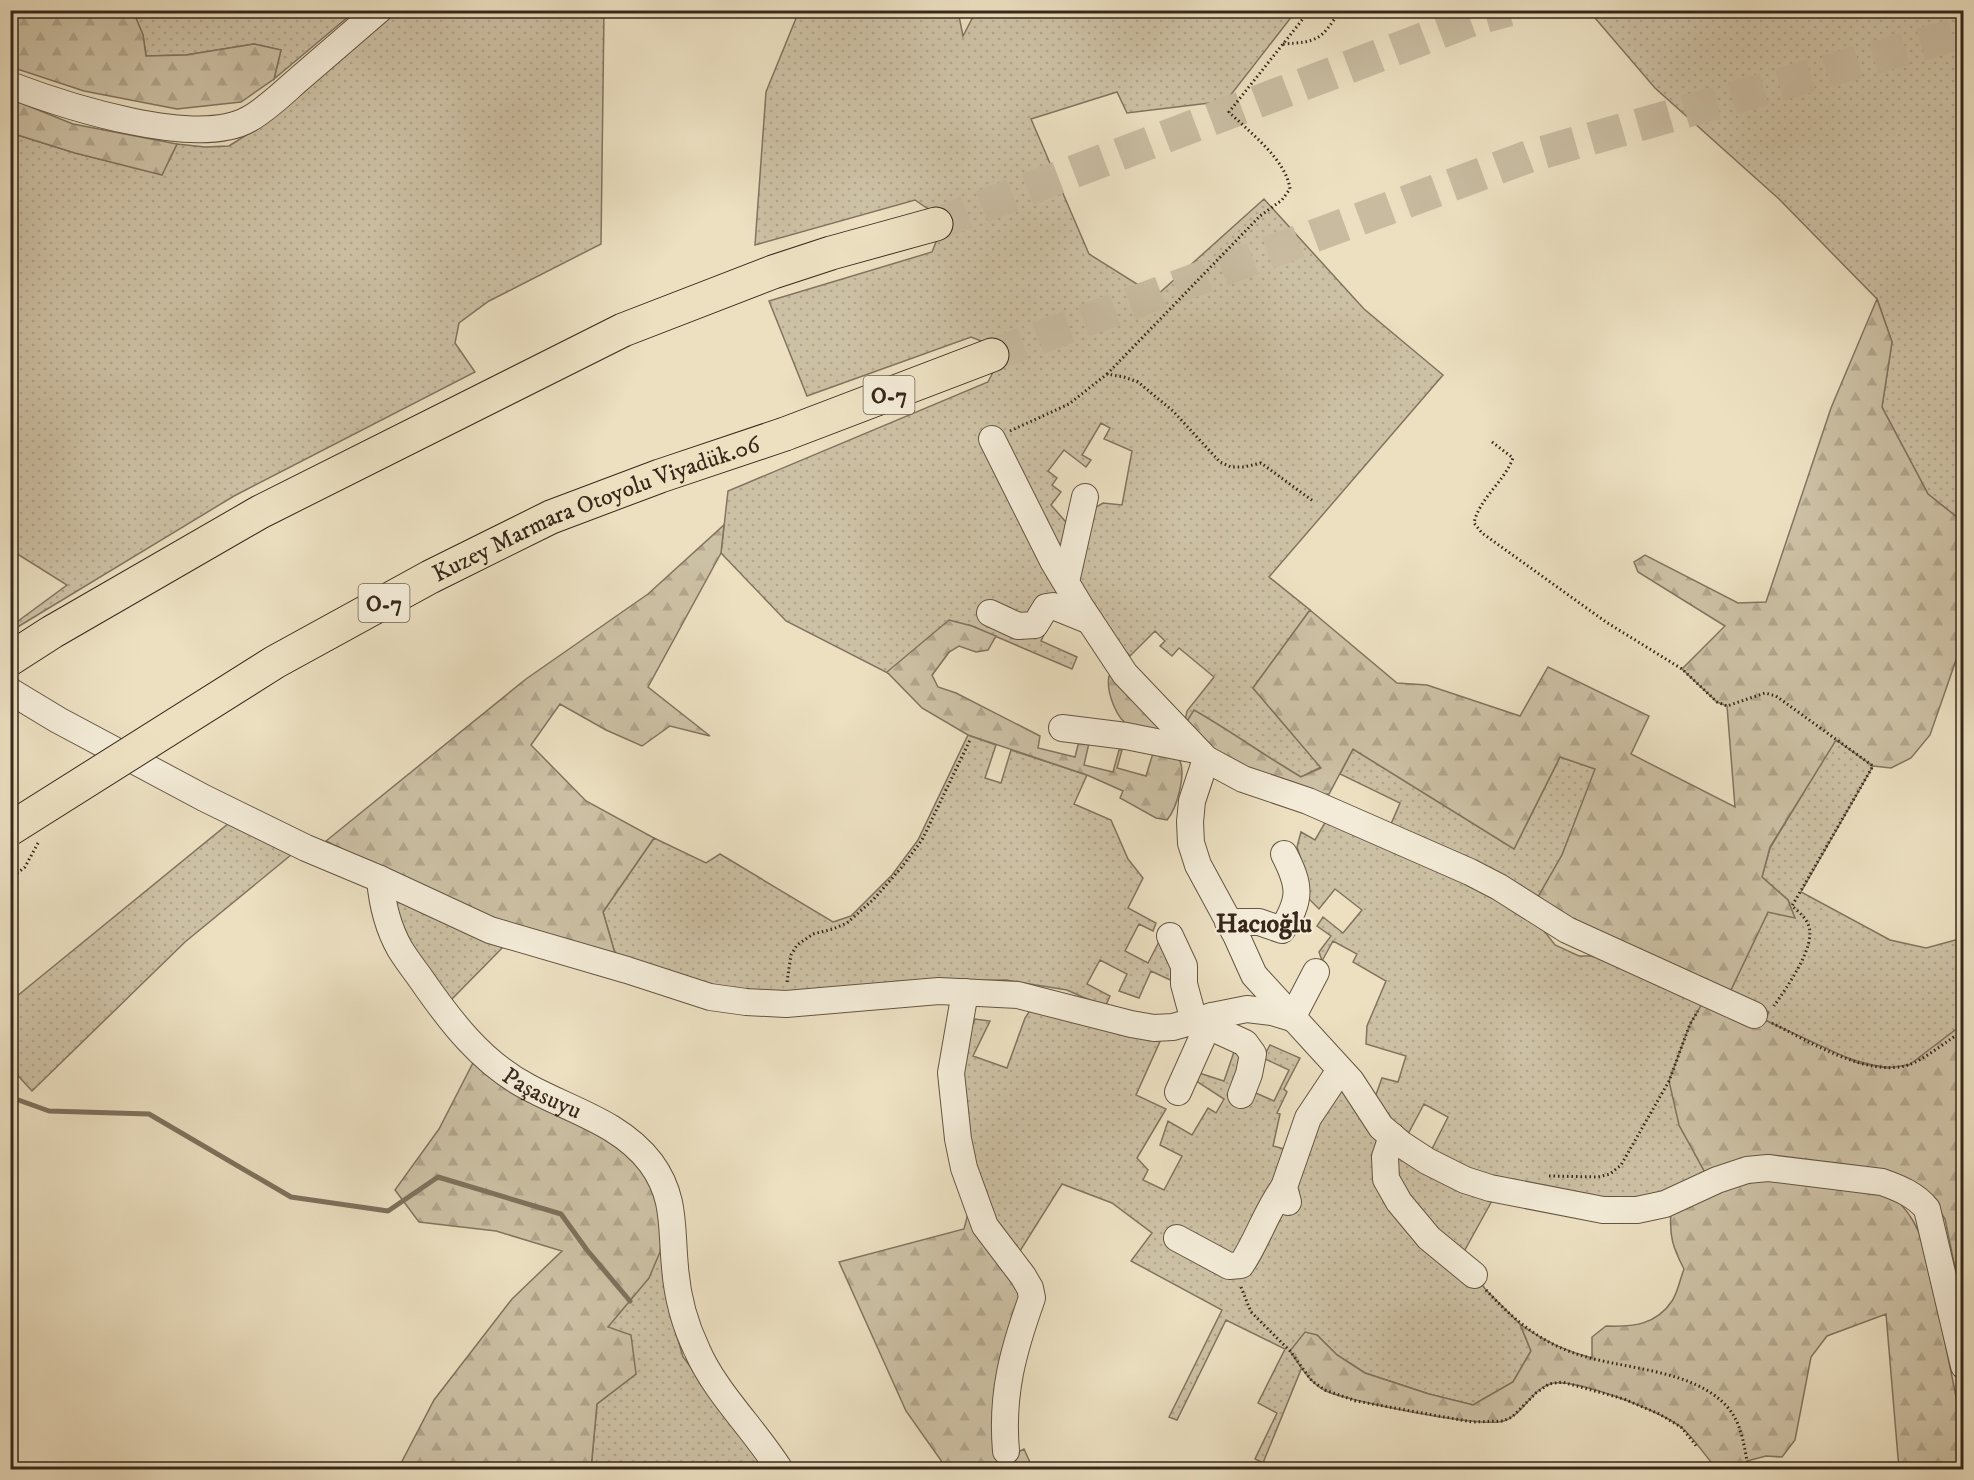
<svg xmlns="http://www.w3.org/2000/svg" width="1974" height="1480" font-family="'IM FELL DW Pica',serif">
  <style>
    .grass { fill: url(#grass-dots); stroke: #827460; stroke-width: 1.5 }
    .forest { fill: url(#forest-firs); stroke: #827460; stroke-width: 1.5 }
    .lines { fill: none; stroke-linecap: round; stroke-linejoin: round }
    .stream { stroke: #7e715d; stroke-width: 5 }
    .highway-tunnel { stroke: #c8bba0; stroke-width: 33; stroke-dasharray: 33 16; stroke-linecap: butt }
    .minor-casing { stroke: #645644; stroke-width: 28 }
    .highway-casing { stroke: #37281b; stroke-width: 35 }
    .path { stroke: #37281b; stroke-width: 3; stroke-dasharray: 1.5 3; stroke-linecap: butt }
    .minor { stroke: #f3ebd7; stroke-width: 26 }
    .highway { stroke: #ece0c1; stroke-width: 33 }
    .highway-bridge-casing { stroke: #37281b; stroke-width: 35; stroke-linecap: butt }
    .highway-bridge { stroke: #ece0c1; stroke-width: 33 }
    .labels { text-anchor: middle; stroke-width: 4.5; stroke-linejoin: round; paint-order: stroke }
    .shield { fill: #f3ebd7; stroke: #6f6253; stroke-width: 1.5 }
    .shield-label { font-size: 22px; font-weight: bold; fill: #37281b }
    .street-label { font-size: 24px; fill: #37281b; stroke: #f3ebd7 }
    .neighbourhood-label { font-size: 26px; font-weight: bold; fill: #37281b; stroke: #f3ebd7 }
  </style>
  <defs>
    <pattern id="grass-dots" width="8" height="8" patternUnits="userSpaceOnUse" patternTransform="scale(1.5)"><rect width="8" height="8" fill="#cdc1a5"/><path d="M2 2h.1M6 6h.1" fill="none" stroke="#b1a68d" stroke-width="1.8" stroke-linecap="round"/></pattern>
    <pattern id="forest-firs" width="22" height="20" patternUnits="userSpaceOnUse" patternTransform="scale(1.5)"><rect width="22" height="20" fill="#cdc1a5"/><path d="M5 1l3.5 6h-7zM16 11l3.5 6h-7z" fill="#b1a68d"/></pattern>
  </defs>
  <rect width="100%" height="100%" fill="#ece0c1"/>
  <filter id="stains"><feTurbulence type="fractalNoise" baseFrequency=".00333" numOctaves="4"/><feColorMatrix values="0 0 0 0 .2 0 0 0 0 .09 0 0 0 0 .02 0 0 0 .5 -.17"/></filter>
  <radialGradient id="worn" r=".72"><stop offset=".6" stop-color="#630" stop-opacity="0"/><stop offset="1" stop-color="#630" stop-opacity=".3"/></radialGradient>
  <path class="grass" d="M 133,11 L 355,11 L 274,79 L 281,50 L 254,44 L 186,55 L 146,56 L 143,35 Z
    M 398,11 L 604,11 L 601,244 L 489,301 L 459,323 L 455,343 L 475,372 L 234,496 L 11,631 L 10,627 L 67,585 L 11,550 L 11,133 L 75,153 L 162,174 L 177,144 L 205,147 L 229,146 L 270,120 Z
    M 799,11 L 958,11 L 963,36 L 976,11 L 1296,11 L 1226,101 L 1127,113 L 1117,92 L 1031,119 L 1089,254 L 1156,296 L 1264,199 L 1364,309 L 1443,375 L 1269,577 L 1310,610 L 1253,688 L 1321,767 L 1301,777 L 1194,711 L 1184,726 L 1187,711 L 1214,677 L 1179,648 L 1172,656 L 1160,646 L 1165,641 L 1155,631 L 1130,656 L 1095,617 L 1074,581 L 1088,512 L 1103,503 L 1122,505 L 1132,451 L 1104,439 L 1110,428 L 1101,423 L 1082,455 L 1091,460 L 1086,467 L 1064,450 L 1048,471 L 1057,478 L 1052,485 L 1061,492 L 1051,505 L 1072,529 L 1062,565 L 1090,628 L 1055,612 L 1041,641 L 1077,657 L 1072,669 L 969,625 L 921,690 L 786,621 L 721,553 L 728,491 L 988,382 L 995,368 L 984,342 L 971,337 L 807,396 L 769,301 L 932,252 L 938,237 L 928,209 L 915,200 L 755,245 L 766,92 Z
    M 1589,11 L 1963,11 L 1963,522 L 1928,494 L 1882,407 L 1892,342 L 1877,299 L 1779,199 L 1655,88 Z
    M 968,735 L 996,745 L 985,778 L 1001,783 L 1011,750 L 1087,775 L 1074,804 L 1111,820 L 1128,859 L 1143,878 L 1128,908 L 1156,923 L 1153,931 L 1139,924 L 1125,951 L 1148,963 L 1162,936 L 1181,985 L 1151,971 L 1139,998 L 1119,991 L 1127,974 L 1100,960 L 1087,984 L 1110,996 L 1105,1007 L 1067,990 L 1006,980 L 939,981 L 799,994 L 727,990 L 616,957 L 603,912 L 654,838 L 706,863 L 720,854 L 833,922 L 851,916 L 892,875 L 918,840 Z
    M 1836,739 L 1873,766 L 1801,892 L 1890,940 L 1926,948 L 1963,938 L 1963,1024 C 1952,1032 1918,1062 1908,1065 C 1870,1077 1800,1036 1765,1020 L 1769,1012 L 1729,994 L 1768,912 L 1794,917 L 1788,900 L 1762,877 L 1770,848 Z
    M 1353,749 L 1514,849 L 1560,757 L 1596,769 L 1562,855 L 1534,904 L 1391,824 L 1400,803 L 1340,774 Z
    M 1326,821 L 1512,903 L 1538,923 L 1555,945 L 1579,956 L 1602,956 L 1708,994 L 1679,1125 L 1707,1176 L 1667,1191 L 1616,1202 L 1468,1170 L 1432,1149 L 1448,1117 L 1424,1104 L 1407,1136 L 1374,1100 L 1382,1078 L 1398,1082 L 1406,1056 L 1366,1044 L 1367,1026 L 1386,981 L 1353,962 L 1357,954 L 1333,941 L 1322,961 L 1319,952 L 1331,936 L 1317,926 L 1323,917 L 1343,933 L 1362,910 L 1335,889 L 1319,909 L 1308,898 L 1307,878 L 1297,847 L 1301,832 L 1315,840 Z
    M 228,824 L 291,855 L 185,942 L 32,1091 L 11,1068 L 11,1001 Z
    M 393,897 L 507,943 L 448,1003 L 407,949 Z
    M 1033,1006 L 1162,1037 L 1136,1095 L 1166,1109 L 1137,1158 L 1148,1170 L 1143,1180 L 1164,1190 L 1182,1156 L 1160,1145 L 1168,1121 L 1192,1135 L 1208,1108 L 1216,1113 L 1224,1099 L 1193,1079 L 1196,1072 L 1224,1081 L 1237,1043 L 1249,1090 L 1274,1101 L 1289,1070 L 1263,1058 L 1270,1045 L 1300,1058 L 1284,1089 L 1287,1092 L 1277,1113 L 1280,1114 L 1273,1146 L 1288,1150 L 1233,1275 L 1313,1132 L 1343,1083 L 1451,1187 L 1480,1198 L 1493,1199 L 1461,1257 L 1486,1290 L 1520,1324 L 1531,1351 L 1513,1382 L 1473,1405 L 1429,1394 L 1365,1373 L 1337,1355 L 1317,1335 L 1290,1351 L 1302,1367 L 1263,1463 L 1255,1459 L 1277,1413 L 1258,1403 L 1285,1349 L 1226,1320 L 1177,1420 L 1169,1417 L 1222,1310 L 1131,1261 L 1152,1233 L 1112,1203 L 1062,1184 L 1020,1251 L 999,1225 L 984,1196 L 963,1112 L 963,1045 L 975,1019 L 990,1021 L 973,1056 L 1007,1068 L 1025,1018 Z
    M 664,1216 L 674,1326 L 683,1357 L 749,1443 L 766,1469 L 591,1470 L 597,1404 L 636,1374 L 608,1327 Z"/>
  <path class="forest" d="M 11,10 L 133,11 L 143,35 L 146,56 L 186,55 L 254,44 L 281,50 L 274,79 L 241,102 L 177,109 L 84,91 L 11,67 Z
    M 11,99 L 73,124 L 177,144 L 162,175 L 75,153 L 11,133 Z
    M 1877,299 L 1892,342 L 1882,407 L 1928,494 L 1963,522 L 1963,640 L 1930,735 L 1911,758 L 1891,768 L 1873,766 L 1836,740 L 1770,847 L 1762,877 L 1788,900 L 1795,918 L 1768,912 L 1729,994 L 1534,904 L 1562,855 L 1595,769 L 1560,757 L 1514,849 L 1353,749 L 1329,794 L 1313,796 L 1216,755 L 1184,726 L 1194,710 C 1231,731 1265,756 1301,777 L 1321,768 L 1253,688 L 1310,610 L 1397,683 L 1427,685 L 1520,716 L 1548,667 L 1649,716 L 1631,754 L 1735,807 L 1727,706 L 1717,702 L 1682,669 L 1725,626 L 1638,572 L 1634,562 L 1645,555 L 1738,603 L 1766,602 L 1831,408 Z
    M 724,525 L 721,553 L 648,687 L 710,736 L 670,726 L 642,746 L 606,730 L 560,704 L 531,745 L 586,801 L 654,838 L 603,912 L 616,957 L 515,928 L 433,895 L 326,841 L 526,679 L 648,594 Z
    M 949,620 L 972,626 L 996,636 L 988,650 L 976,652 L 959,646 L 949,652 L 932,675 L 938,687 L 956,693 L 1040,736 L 1038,748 L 1075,757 L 1079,741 L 1089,743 L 1084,765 L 1113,772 L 1119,750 L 1122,750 L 1117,768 L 1146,776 L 1154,750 L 1172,751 C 1174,754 1177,756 1179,759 C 1187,773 1177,808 1167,820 L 1156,818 L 1120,798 L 1123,791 L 1087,775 L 968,735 L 922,708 L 887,672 Z
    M 1113,672 L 1164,725 L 1160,733 C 1151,731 1140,730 1131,727 C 1116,720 1106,691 1109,676 Z
    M 1708,994 L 1858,1063 L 1887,1068 L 1909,1065 L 1963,1024 L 1963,1306 L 1945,1219 L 1929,1194 L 1771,1161 L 1742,1158 L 1707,1176 L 1679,1125 L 1669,1081 L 1690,1024 Z
    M 477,1055 L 639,1155 L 664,1216 L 660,1252 L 649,1278 L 608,1327 L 631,1335 L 636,1374 L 597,1404 L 591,1469 L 398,1469 L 434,1400 L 512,1299 L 562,1251 L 496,1231 L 419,1222 L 395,1190 L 439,1129 Z
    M 1776,1179 L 1892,1196 C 1910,1211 1917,1227 1926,1248 L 1963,1431 L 1963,1469 L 1899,1469 L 1886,1314 L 1827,1336 L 1811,1357 L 1795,1440 L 1782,1457 L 1766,1456 L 1747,1461 L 1749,1469 L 1717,1469 C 1705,1456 1695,1439 1682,1428 C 1664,1412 1571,1376 1550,1384 C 1531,1390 1523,1415 1504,1421 C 1481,1428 1351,1402 1326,1391 C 1309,1383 1300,1365 1290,1351 L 1305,1332 L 1317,1335 L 1337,1355 L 1365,1373 L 1429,1394 L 1473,1405 L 1513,1382 L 1531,1351 L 1520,1324 C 1543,1341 1565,1351 1592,1358 L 1592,1337 L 1606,1326 C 1633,1327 1656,1325 1672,1301 C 1678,1292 1680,1279 1684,1269 C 1673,1248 1669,1236 1671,1212 C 1706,1197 1738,1181 1776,1179 Z
    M 971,1202 L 1026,1291 L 1005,1459 L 1024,1449 L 1033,1469 L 947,1469 L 906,1411 L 839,1262 L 964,1229 Z"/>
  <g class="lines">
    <path class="stream" d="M 10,1097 L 49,1111 L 149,1114 L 291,1197 L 388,1211 L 438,1177 L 561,1214 L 587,1250 L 630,1301"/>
    <path class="highway-tunnel" d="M 936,224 L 1475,19 L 1509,10
      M 992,355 L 1530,156 L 1964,32"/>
    <g class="minor-casing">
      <g id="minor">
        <path d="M 10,85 C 65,106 197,149 249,119 C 267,109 284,92 299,79 C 326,56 352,33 379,10"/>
        <path d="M 992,439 L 1053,561 L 1080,606 L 1125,674 L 1206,759 L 1243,779 L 1308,801 L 1470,872 L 1499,887 L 1567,930 L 1754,1015"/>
        <path d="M 1066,582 L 1085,497"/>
        <path d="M 990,613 L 1018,626 L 1035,625 L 1046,607 L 1053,606 L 1090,621"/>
        <path d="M 10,691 L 58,720 L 204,798 L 306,848 L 380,879 L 490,930 L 627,970 L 710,997 L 746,1002 L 786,1004 L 939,991 L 1018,995 L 1131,1024 L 1154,1028 L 1173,1027 L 1212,1016 L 1247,1009 L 1272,1012 L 1292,1018"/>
        <path d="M 1062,728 L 1126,736 L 1196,750"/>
        <path d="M 1206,759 L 1192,801 L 1190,822 L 1191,843 L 1198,865 L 1236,935 L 1254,975 L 1351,1081 L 1381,1127 L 1401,1144 L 1427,1161 L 1465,1180 L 1490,1188 L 1603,1210 L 1637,1210 L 1665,1204 L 1717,1180 L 1747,1170 L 1768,1168 L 1882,1182 C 1899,1188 1916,1195 1927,1209 L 1964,1366"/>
        <path id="s1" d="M 380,879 C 382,903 388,928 400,949 C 406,959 414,969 421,979 C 450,1021 482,1063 528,1087 C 570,1110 621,1123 651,1163 C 676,1197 671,1227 675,1267 C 677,1295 685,1325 697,1350 C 715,1392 755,1430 780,1470"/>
        <path d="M 1228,922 L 1259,922 L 1282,930 C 1301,899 1301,887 1284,854"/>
        <path d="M 1170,936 L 1184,966 L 1184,984 L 1194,1021"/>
        <path d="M 965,992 L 951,1073 L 958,1139 L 964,1168 L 985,1226 L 1023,1276 L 1030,1288 L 1032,1298 C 1013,1351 1001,1394 1006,1451"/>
        <path d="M 1292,1018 L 1316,972"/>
        <path d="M 1208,1026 L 1245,1043 L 1253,1054 L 1249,1074 L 1241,1095"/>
        <path d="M 1178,1092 L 1212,1016"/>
        <path d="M 1392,1136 L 1385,1157 L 1386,1179 L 1399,1202 L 1429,1238 L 1474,1275"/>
        <path d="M 1288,1202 L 1284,1187 L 1308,1118 L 1340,1070"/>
        <path d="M 1177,1238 L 1229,1266 L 1241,1265 C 1258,1240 1266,1211 1284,1187"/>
      </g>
    </g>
    <g class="highway-casing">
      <path id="highway" d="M 785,434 L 992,355
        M 10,659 L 52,632 L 260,512 L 623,330 L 773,272 L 831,253 L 936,224"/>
    </g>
    <path class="path" d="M 1283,44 C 1317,42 1322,40 1340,10
      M 1107,374 L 1260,216 L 1282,200 L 1290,189 C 1286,159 1249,132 1229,112 L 1310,10
      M 1010,431 L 1069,404 L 1107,374 L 1124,377 L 1138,382 L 1173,411 L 1220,462 L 1231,467 L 1244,467 L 1261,463 L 1313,501
      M 1492,442 L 1513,458 C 1504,482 1479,499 1474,523 L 1482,533 L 1606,622 L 1682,669 L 1717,702 L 1727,706 L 1765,693 L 1776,696 L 1873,766 L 1792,906 C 1798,911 1805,917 1808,924 C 1818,945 1786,988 1774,1006
      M 10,879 L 25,867 L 38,843
      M 787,982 L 791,955 L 797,945 L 813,934 L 833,929 L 847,923 L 874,899 L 901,868 L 922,840 L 970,740
      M 1772,1023 C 1808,1041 1868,1078 1908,1065 C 1921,1062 1951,1038 1964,1030
      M 1549,1176 L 1598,1177 L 1610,1174 L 1621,1165 L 1669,1081 L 1690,1024 L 1698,1011
      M 1241,1287 L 1251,1312 L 1290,1351 L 1312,1381 L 1325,1390 L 1356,1401 L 1472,1422 L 1503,1421 L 1512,1417 L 1536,1393 L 1549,1384 L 1562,1382 L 1624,1399 L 1659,1414 L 1681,1427 L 1698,1448
      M 1486,1290 C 1511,1317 1536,1339 1571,1352 C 1617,1370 1695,1367 1729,1409 C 1743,1426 1744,1449 1749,1470"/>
    <use href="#minor" class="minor"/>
    <use href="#highway" class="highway"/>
    <g class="highway-bridge-casing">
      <g id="highway-bridge">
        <path id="s2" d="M 10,829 L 275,662 L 430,577 L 551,517 L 660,476 L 785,434"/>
      </g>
    </g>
    <use href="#highway-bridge" class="highway-bridge"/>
  </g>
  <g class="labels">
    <g class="shield">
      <rect x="863.5" y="376" width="51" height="38" rx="4.5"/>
      <rect x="358.5" y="584" width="51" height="38" rx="4.5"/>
    </g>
    <g class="shield-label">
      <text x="889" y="403">O-7</text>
      <text x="384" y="611">O-7</text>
    </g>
    <g class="street-label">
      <text dy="8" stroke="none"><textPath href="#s2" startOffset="670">Kuzey Marmara Otoyolu Viyadük.06</textPath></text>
      <text dy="8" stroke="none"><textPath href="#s1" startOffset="279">Paşasuyu</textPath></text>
    </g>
    <g class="neighbourhood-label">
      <text x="1264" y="932">Hacıoğlu</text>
    </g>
  </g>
  <rect width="1974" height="1480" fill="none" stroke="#ece0c1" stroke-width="36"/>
  <rect x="12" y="12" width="1950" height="1456" fill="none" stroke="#37281b" stroke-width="3"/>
  <rect x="18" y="18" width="1938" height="1444" fill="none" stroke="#37281b" stroke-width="1.5"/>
  <rect width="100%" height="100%" filter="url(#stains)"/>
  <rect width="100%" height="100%" fill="url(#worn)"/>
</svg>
